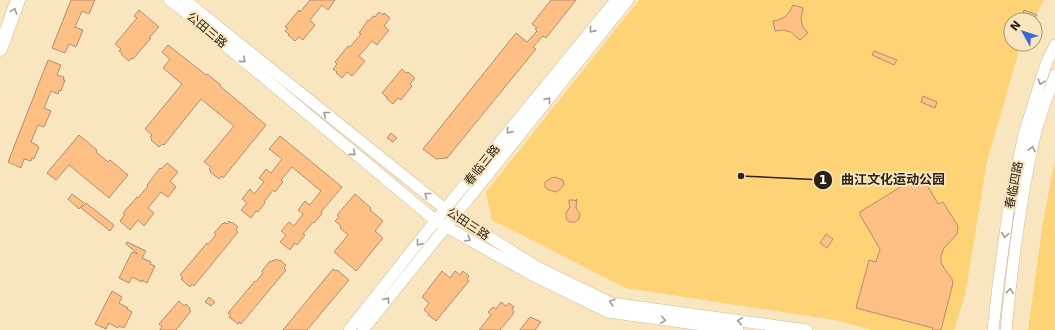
<svg xmlns="http://www.w3.org/2000/svg" width="1055" height="330" font-family="'DejaVu Sans','Noto Sans SC',sans-serif">
  <style>
    .green { fill: #fed375 }
    .building { fill: #fdbf83; stroke: #ae9072 }
    .lines { fill: none; stroke-linecap: round; stroke-linejoin: round }
    .secondary-casing { stroke: #cebb95; stroke-width: 12 }
    .highway-casing { stroke: #cebb95; stroke-width: 15 }
    .secondary { stroke: #fff; stroke-width: 11 }
    .highway { stroke: #fff; stroke-width: 14 }
    .oneway { stroke: #9f9c95 }
    .labels { text-anchor: middle; stroke-width: 4; stroke-linejoin: round; paint-order: stroke }
    .street-label { font-size: 12px; fill: #2a2314; stroke: #f9e6bf }
    .leader { fill: none; stroke: #2a2314; stroke-width: 1.5 }
    .callout-dot { fill: #2a2314; stroke: #f9e6bf; stroke-width: 1.5 }
    .mark-label { font-size: 12px; text-anchor: middle; font-weight: bold; fill: #fff }
    .callout-label { font-size: 13px; text-anchor: middle; font-weight: bold; fill: #2a2314; stroke: #f9e6bf; stroke-width: 4; stroke-linejoin: round; paint-order: stroke }
  </style>
  <rect width="100%" height="100%" fill="#f9e6bf"/>
  <path class="green" d="M 639,0 L 1044,0 L 1033,20 L 1011,20 L 1011,44 L 1021,44 L 987,161 L 965,295 L 954,330 L 872,330 L 835,320 L 626,288 L 492,220 L 486,192 Z
    M 1055,159 L 1055,330 L 1028,330 L 1043,222 Z"/>
  <path class="building" d="M 71,0 L 95,0 L 89,14 L 82,11 L 75,27 L 83,30 L 76,47 L 69,44 L 65,53 L 52,48 Z
    M 310,0 L 335,0 L 328,10 L 322,5 L 310,20 L 315,25 L 303,40 L 299,37 L 295,41 L 288,35 L 289,34 L 285,31 L 288,28 L 285,27 L 299,10 L 300,12 Z
    M 551,0 L 576,0 L 546,38 L 543,36 L 533,47 L 536,49 L 447,158 L 436,159 L 423,149 L 516,33 L 527,42 L 537,31 L 535,29 L 537,28 L 532,24 Z
    M 793,5 L 803,8 L 801,19 L 803,27 L 808,33 L 800,40 L 791,32 L 783,30 L 775,31 L 773,21 L 778,20 L 785,17 L 790,11 Z
    M 139,10 L 159,27 L 149,38 L 151,38 L 133,59 L 132,58 L 129,61 L 121,54 L 122,53 L 119,51 L 121,49 L 115,44 L 137,18 L 134,16 Z
    M 1024,10 L 1037,15 L 1034,20 L 1020,20 Z
    M 379,12 L 383,15 L 384,13 L 390,18 L 384,26 L 389,30 L 377,45 L 372,41 L 359,56 L 365,61 L 352,76 L 347,72 L 342,78 L 336,73 L 337,72 L 333,69 L 337,64 L 335,62 L 348,46 L 350,47 L 361,34 L 359,33 L 368,20 L 369,21 L 373,16 L 375,17 Z
    M 168,45 L 206,75 L 207,74 L 221,85 L 220,86 L 266,125 L 223,178 L 221,176 L 219,179 L 210,172 L 211,171 L 209,169 L 211,167 L 204,162 L 234,126 L 201,99 L 164,145 L 162,144 L 159,147 L 151,140 L 152,138 L 150,137 L 152,135 L 145,129 L 182,84 L 163,68 L 170,59 L 162,52 Z
    M 874,51 L 897,60 L 894,65 L 872,55 Z
    M 48,60 L 61,65 L 57,75 L 64,77 L 63,80 L 65,80 L 61,91 L 59,90 L 58,94 L 51,91 L 44,108 L 51,111 L 44,127 L 38,125 L 31,142 L 37,145 L 37,146 L 39,147 L 34,159 L 32,158 L 31,161 L 24,159 L 21,168 L 8,162 Z
    M 402,69 L 406,73 L 408,72 L 415,78 L 410,84 L 412,86 L 401,100 L 398,98 L 393,104 L 386,98 L 387,97 L 382,93 Z
    M 923,96 L 937,102 L 935,108 L 921,102 Z
    M 391,133 L 397,138 L 393,142 L 387,138 Z
    M 79,135 L 97,150 L 96,152 L 108,162 L 110,160 L 128,175 L 109,198 L 69,165 L 56,180 L 47,173 Z
    M 280,136 L 342,187 L 321,212 L 322,214 L 314,223 L 313,222 L 303,234 L 305,235 L 297,245 L 295,243 L 290,250 L 280,242 L 286,235 L 281,231 L 289,222 L 294,226 L 303,214 L 298,210 L 305,201 L 310,205 L 321,191 L 292,167 L 281,180 L 283,182 L 275,192 L 273,190 L 264,202 L 265,203 L 258,212 L 256,211 L 251,218 L 241,210 L 247,203 L 242,199 L 250,189 L 254,194 L 264,182 L 259,178 L 264,172 L 266,169 L 271,173 L 282,159 L 269,149 Z
    M 167,163 L 178,172 L 170,181 L 176,187 L 168,197 L 161,192 L 148,208 L 154,213 L 144,226 L 138,220 L 130,230 L 120,221 L 125,214 L 123,213 L 137,197 L 138,198 L 148,186 L 147,185 L 160,168 L 161,169 Z
    M 920,175 L 922,176 L 938,204 L 943,202 L 958,226 L 957,234 L 944,248 L 941,256 L 941,262 L 944,268 L 952,279 L 953,283 L 941,330 L 932,330 L 933,328 L 856,308 L 869,260 L 876,262 L 880,249 L 860,215 L 860,212 Z
    M 555,177 L 563,180 L 564,185 L 559,190 L 556,192 L 548,190 L 545,187 L 545,182 L 551,178 Z
    M 72,194 L 84,203 L 79,209 L 68,199 Z
    M 355,194 L 371,208 L 370,210 L 383,221 L 375,231 L 383,238 L 356,271 L 334,252 L 348,235 L 340,228 L 341,226 L 335,221 L 339,217 L 337,215 Z
    M 577,199 L 576,208 L 580,214 L 579,219 L 575,222 L 570,222 L 567,220 L 566,216 L 566,213 L 570,207 L 569,203 L 569,200 L 574,200 L 575,201 Z
    M 86,203 L 114,225 L 110,231 L 81,208 Z
    M 229,221 L 231,223 L 232,222 L 238,227 L 236,230 L 238,232 L 194,286 L 192,284 L 190,287 L 181,279 L 183,278 L 180,275 L 207,243 L 208,244 L 216,235 L 214,233 L 223,223 L 224,224 L 225,222 L 227,224 Z
    M 826,234 L 833,239 L 827,248 L 820,243 Z
    M 127,242 L 146,251 L 142,258 L 151,262 L 150,264 L 155,266 L 147,283 L 142,280 L 142,282 L 132,277 L 129,283 L 119,278 L 132,252 L 138,254 L 126,244 Z
    M 276,259 L 279,261 L 280,260 L 286,265 L 284,268 L 286,270 L 241,324 L 239,322 L 238,324 L 229,317 L 231,315 L 228,313 L 255,281 L 256,282 L 263,273 L 262,271 L 270,261 L 272,262 L 273,260 L 274,261 Z
    M 333,269 L 336,271 L 337,270 L 349,280 L 307,330 L 283,330 Z
    M 442,271 L 450,278 L 455,271 L 460,275 L 463,271 L 469,276 L 467,279 L 469,281 L 436,321 L 428,315 L 429,314 L 424,310 L 429,303 L 422,297 Z
    M 112,291 L 122,297 L 119,303 L 128,308 L 127,309 L 132,312 L 124,328 L 119,326 L 118,328 L 109,323 L 106,329 L 95,324 Z
    M 209,297 L 215,302 L 211,306 L 205,302 Z
    M 179,301 L 184,306 L 186,304 L 190,308 L 189,310 L 191,311 L 176,330 L 160,330 L 162,326 L 159,324 Z
    M 501,302 L 506,306 L 509,303 L 514,307 L 512,309 L 514,311 L 513,314 L 500,330 L 479,330 L 491,315 L 488,312 L 493,307 L 496,309 Z
    M 530,317 L 541,322 L 535,330 L 520,330 Z"/>
  <g class="lines">
    <g class="secondary-casing">
      <path id="secondary" d="M 169,0 L 184,11 L 436,221 L 532,275 L 608,312 L 738,330
        M 185,0 L 445,209 L 537,267 L 611,303 L 807,330
        M 349,330 L 445,209 L 616,0
        M 363,330 L 628,0
        M 993,330 L 998,286 L 1009,205 L 1024,134 L 1046,64 L 1055,45
        M 1006,330 C 1012,266 1020,202 1034,139 C 1039,117 1048,96 1055,75"/>
    </g>
    <g class="highway-casing">
      <path id="highway" d="M 0,49 L 18,0"/>
    </g>
    <use href="#secondary" class="secondary"/>
    <use href="#highway" class="highway"/>
  </g>
  <defs><path id="oneway-chevron" d="M-2-3.5L2.5 0L-2 3.5" fill="none" stroke-width="1.6" stroke-linecap="round" stroke-linejoin="round"/></defs>
  <g class="oneway">
    <use href="#oneway-chevron" transform="translate(14 11) rotate(-70)"/>
    <use href="#oneway-chevron" transform="translate(592 30) rotate(129)"/>
    <use href="#oneway-chevron" transform="translate(243 60) rotate(40)"/>
    <use href="#oneway-chevron" transform="translate(1041 82) rotate(108)"/>
    <use href="#oneway-chevron" transform="translate(548 100) rotate(-51)"/>
    <use href="#oneway-chevron" transform="translate(326 114) rotate(-141)"/>
    <use href="#oneway-chevron" transform="translate(509 131) rotate(129)"/>
    <use href="#oneway-chevron" transform="translate(1032 149) rotate(-78)"/>
    <use href="#oneway-chevron" transform="translate(353 153) rotate(40)"/>
    <use href="#oneway-chevron" transform="translate(427 195) rotate(-141)"/>
    <use href="#oneway-chevron" transform="translate(1005 235) rotate(98)"/>
    <use href="#oneway-chevron" transform="translate(468 239) rotate(30)"/>
    <use href="#oneway-chevron" transform="translate(419 243) rotate(129)"/>
    <use href="#oneway-chevron" transform="translate(1010 291) rotate(-84)"/>
    <use href="#oneway-chevron" transform="translate(387 300) rotate(-51)"/>
    <use href="#oneway-chevron" transform="translate(612 302) rotate(-164)"/>
    <use href="#oneway-chevron" transform="translate(663 320) rotate(8)"/>
    <use href="#oneway-chevron" transform="translate(740 321) rotate(-172)"/>
  </g>
  <g class="labels">
    <g class="street-label">
      <text transform="translate(207 30) rotate(40)" y="4">公田三路</text>
      <text transform="translate(482 165) rotate(-51)" y="4">春临三路</text>
      <text transform="translate(1014 185) rotate(-79)" y="4">春临四路</text>
      <text transform="translate(468 224) rotate(33)" y="4">公田三路</text>
    </g>
  </g>
  <path class="leader" d="M741 176L823 180"/>
  <g class="callout-dot">
    <circle cx="741" cy="176" r="4"/>
    <circle cx="823" cy="180" r="10"/>
  </g>
  <g class="mark-label">
    <text x="823" y="184">1</text>
  </g>
  <g class="callout-label">
    <text x="893" y="184">曲江文化运动公园</text>
  </g>
  <g transform="translate(1023 32) rotate(309)"><circle r="19" fill="#f9e6bf" stroke="#a6987b"/>
  <path d="M0-3L7 15L0 10L-7 15Z" fill="#3c67d8"/>
  <text y="-6" font-size="11" font-weight="bold" text-anchor="middle" fill="#2a2314">N</text>
  </g>
</svg>
